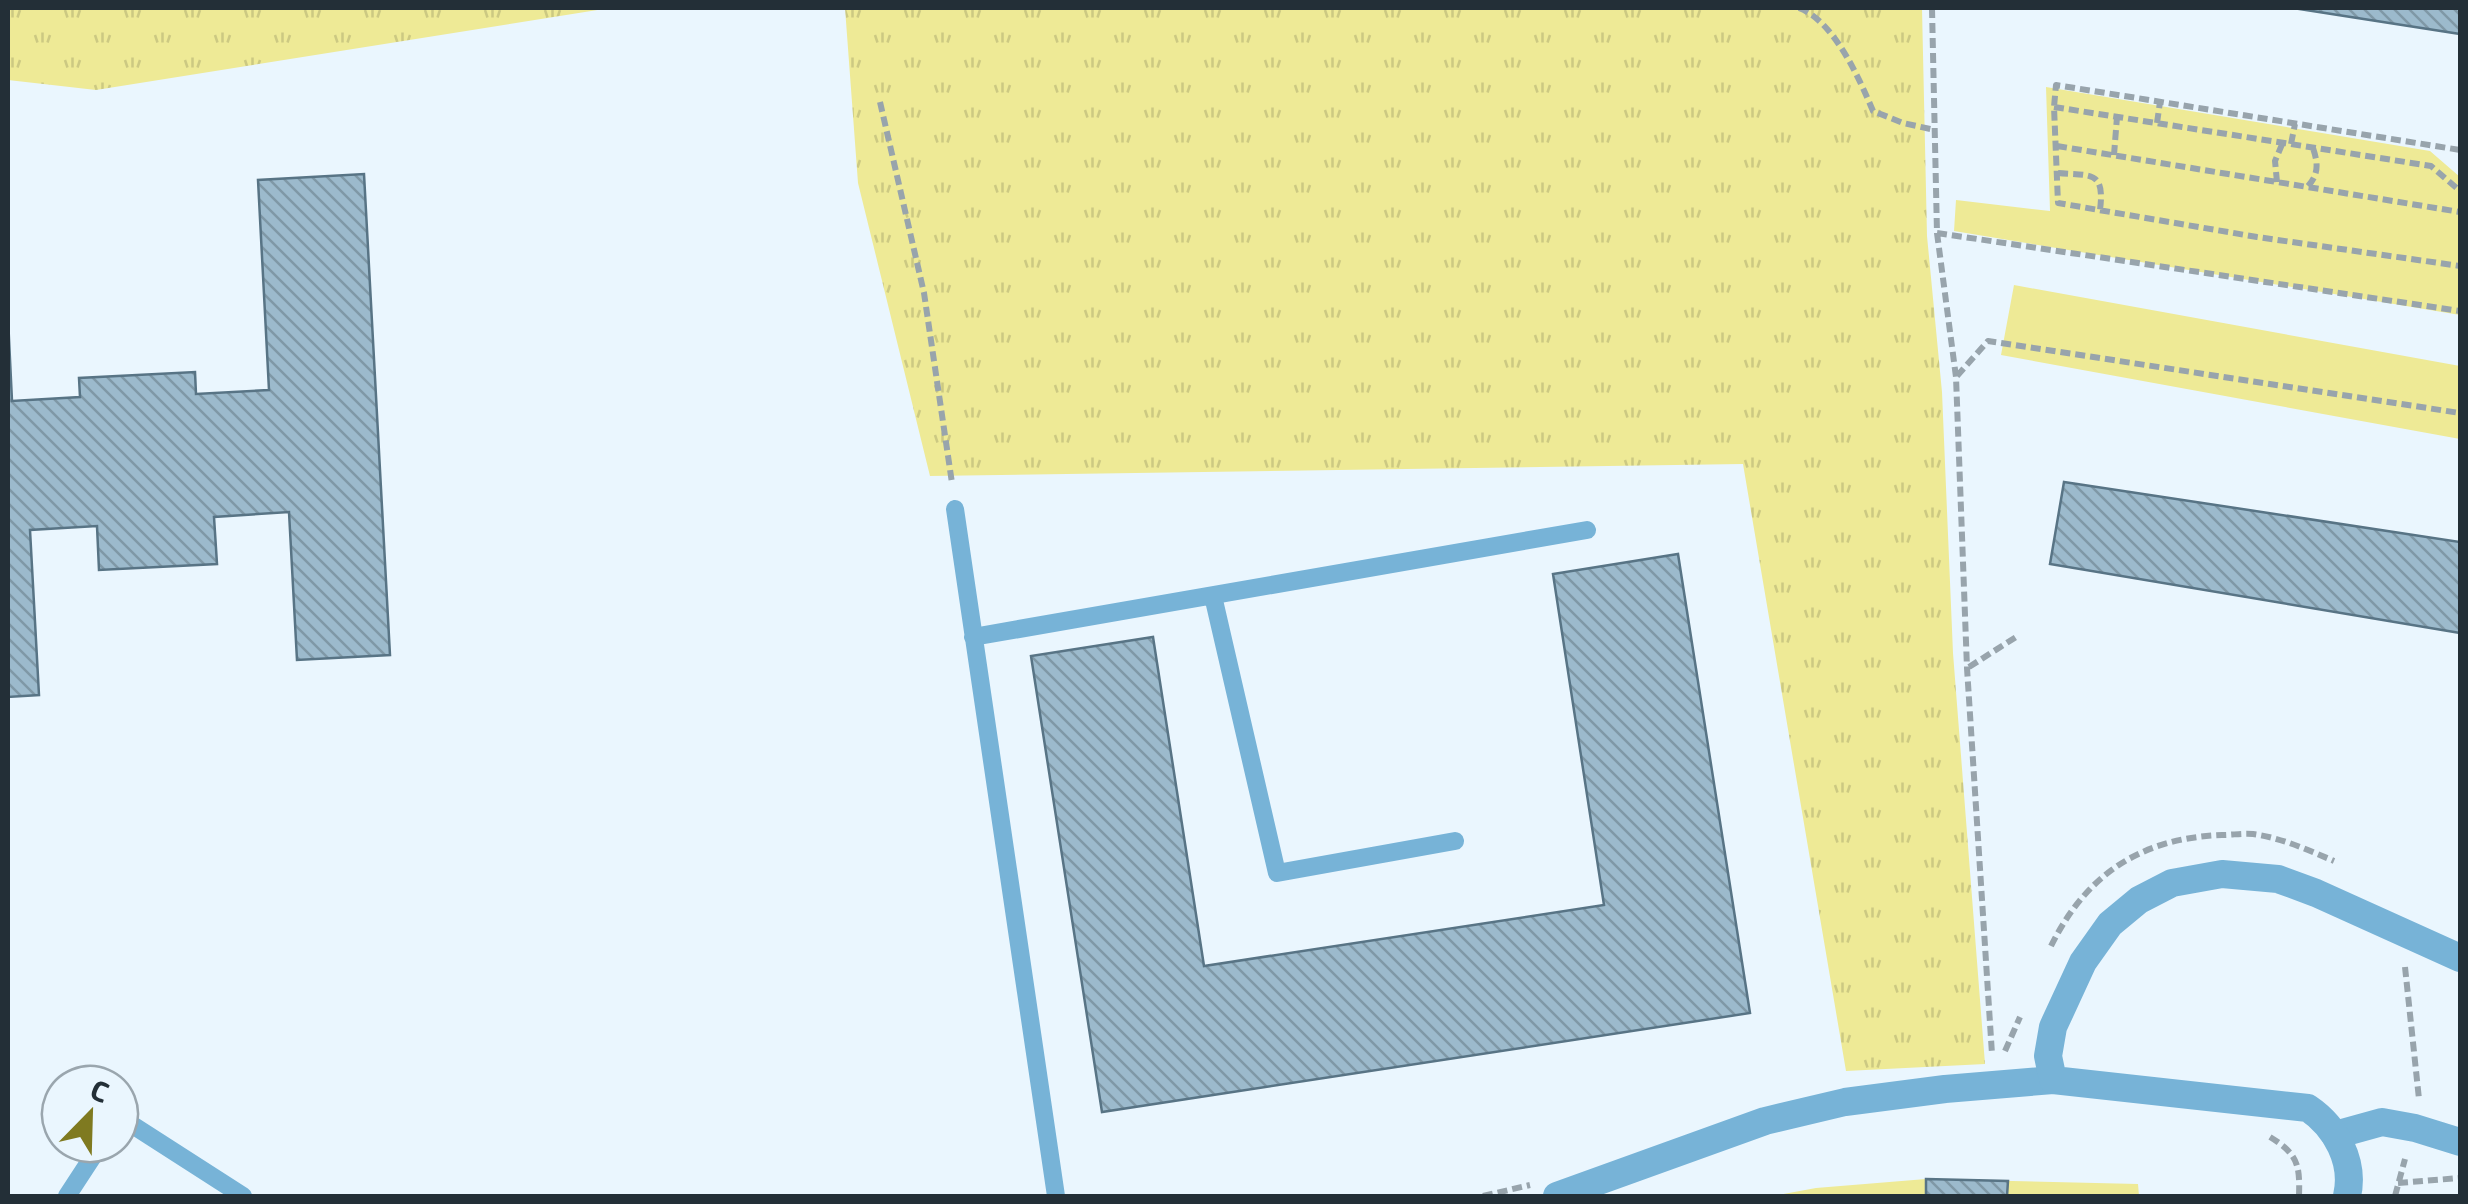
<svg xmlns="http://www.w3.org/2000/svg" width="2468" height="1204" font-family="'Exo 2',sans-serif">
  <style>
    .grass { fill: url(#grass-tufts) }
    .park { fill: #eeea96 }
    .building { fill: url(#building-back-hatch); stroke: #587485; stroke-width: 2.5 }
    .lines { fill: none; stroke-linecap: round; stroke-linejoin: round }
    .path { stroke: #98a4ac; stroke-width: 6; stroke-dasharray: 10 5; stroke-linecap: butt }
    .service { stroke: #77b3d7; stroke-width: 18 }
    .minor { stroke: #77b3d7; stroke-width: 28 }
    .tertiary { stroke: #77b3d7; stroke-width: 28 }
  </style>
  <defs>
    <pattern id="grass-tufts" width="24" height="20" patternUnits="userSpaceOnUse" patternTransform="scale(2.5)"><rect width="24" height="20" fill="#eeea96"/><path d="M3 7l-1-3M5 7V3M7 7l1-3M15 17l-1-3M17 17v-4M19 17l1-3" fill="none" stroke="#ccc982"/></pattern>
    <pattern id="building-back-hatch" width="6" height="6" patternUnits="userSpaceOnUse" patternTransform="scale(2.5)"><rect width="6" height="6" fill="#9cbacc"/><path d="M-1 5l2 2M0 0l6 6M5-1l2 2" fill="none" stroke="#7f98a6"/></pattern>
  </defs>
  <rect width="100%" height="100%" fill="#eaf6fe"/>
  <path class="grass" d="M 8,8 L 610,8 L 96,90 L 8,80 Z
    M 845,8 L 1922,8 L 1927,236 L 1942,392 L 1953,653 L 1985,1064 L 1846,1071 L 1743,464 L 930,476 L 858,183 Z"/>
  <path class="park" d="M 2046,87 L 2430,151 L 2460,177 L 2460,315 L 1954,231 L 1956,200 L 2050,211 Z
    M 2014,285 L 2460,366 L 2460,439 L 2001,355 Z
    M 1926,1179 L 2138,1184 L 2139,1196 L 1772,1196 L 1816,1188 Z"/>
  <path class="building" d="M 2293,8 L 2460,8 L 2460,34 Z
    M 364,174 L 390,655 L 297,660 L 289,512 L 214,517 L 217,564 L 99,570 L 97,526 L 30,530 L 39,695 L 8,697 L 8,318 L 12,401 L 80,397 L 79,378 L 195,372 L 196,394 L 269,390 L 258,180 Z
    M 2064,482 L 2460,542 L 2460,633 L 2050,564 Z
    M 1678,554 L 1750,1013 L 1102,1112 L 1031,656 L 1153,637 L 1204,966 L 1604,905 L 1553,574 Z
    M 1926,1179 L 2008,1181 L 2007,1196 L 1926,1196 Z"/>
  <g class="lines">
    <path class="path" d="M 1799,8 C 1834,21 1859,78 1873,111 L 1903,123 L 1935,130
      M 1932,8 L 1937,233 L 1956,377 L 1967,668 L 1992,1054
      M 880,102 L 924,293 L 952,483
      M 2054,107 L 2431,166 L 2460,191
      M 2157,123 L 2160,102
      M 2291,144 L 2295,124
      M 2057,146 L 2460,212
      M 2460,150 L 2056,85 L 2054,107 L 2058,203 L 2257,237 L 2460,266
      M 2114,155 L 2117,117
      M 2058,173 C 2091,176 2105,170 2100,210
      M 2277,182 L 2275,161 L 2283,142
      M 2308,186 C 2319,174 2318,163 2313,148
      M 1937,233 L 2460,311
      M 1957,376 L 1988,341 L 2460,413
      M 1969,667 L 2016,637
      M 2051,946 C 2087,873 2142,838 2222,835 C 2232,835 2243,833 2253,834 C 2282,838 2308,850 2334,861
      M 2405,967 L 2419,1099
      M 2005,1051 L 2020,1017
      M 2270,1137 C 2298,1154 2300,1165 2299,1196
      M 2398,1183 L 2460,1178
      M 1483,1196 L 1530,1185
      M 2395,1196 L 2405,1159"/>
    <path class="service" d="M 955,509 L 1056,1196
      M 1213,596 L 1277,873 L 1455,841
      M 973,637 L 1587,530
      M 120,1117 L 243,1196
      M 67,1196 L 101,1144"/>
    <path class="minor" d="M 2335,1135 L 2382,1122 L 2415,1128 L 2460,1142
      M 1557,1196 L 1765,1121 L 1845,1102 L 1945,1089 L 2053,1080"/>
    <path class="tertiary" d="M 2347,1196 C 2355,1162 2336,1127 2308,1108 L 2053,1080 L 2048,1056 L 2053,1027 L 2083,962 L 2110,924 L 2139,900 L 2172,883 L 2222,874 L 2278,879 L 2316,893 L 2460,958"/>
  </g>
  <rect width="2468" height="1204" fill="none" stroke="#232f37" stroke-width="20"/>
  <g transform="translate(90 1114) rotate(23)"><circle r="48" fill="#eaf6fe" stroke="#9aa6ae" stroke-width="2.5"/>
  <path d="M0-8L18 38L0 25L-18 38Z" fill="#7f7a20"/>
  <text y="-15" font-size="28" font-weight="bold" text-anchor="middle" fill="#232f37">С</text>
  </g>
</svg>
